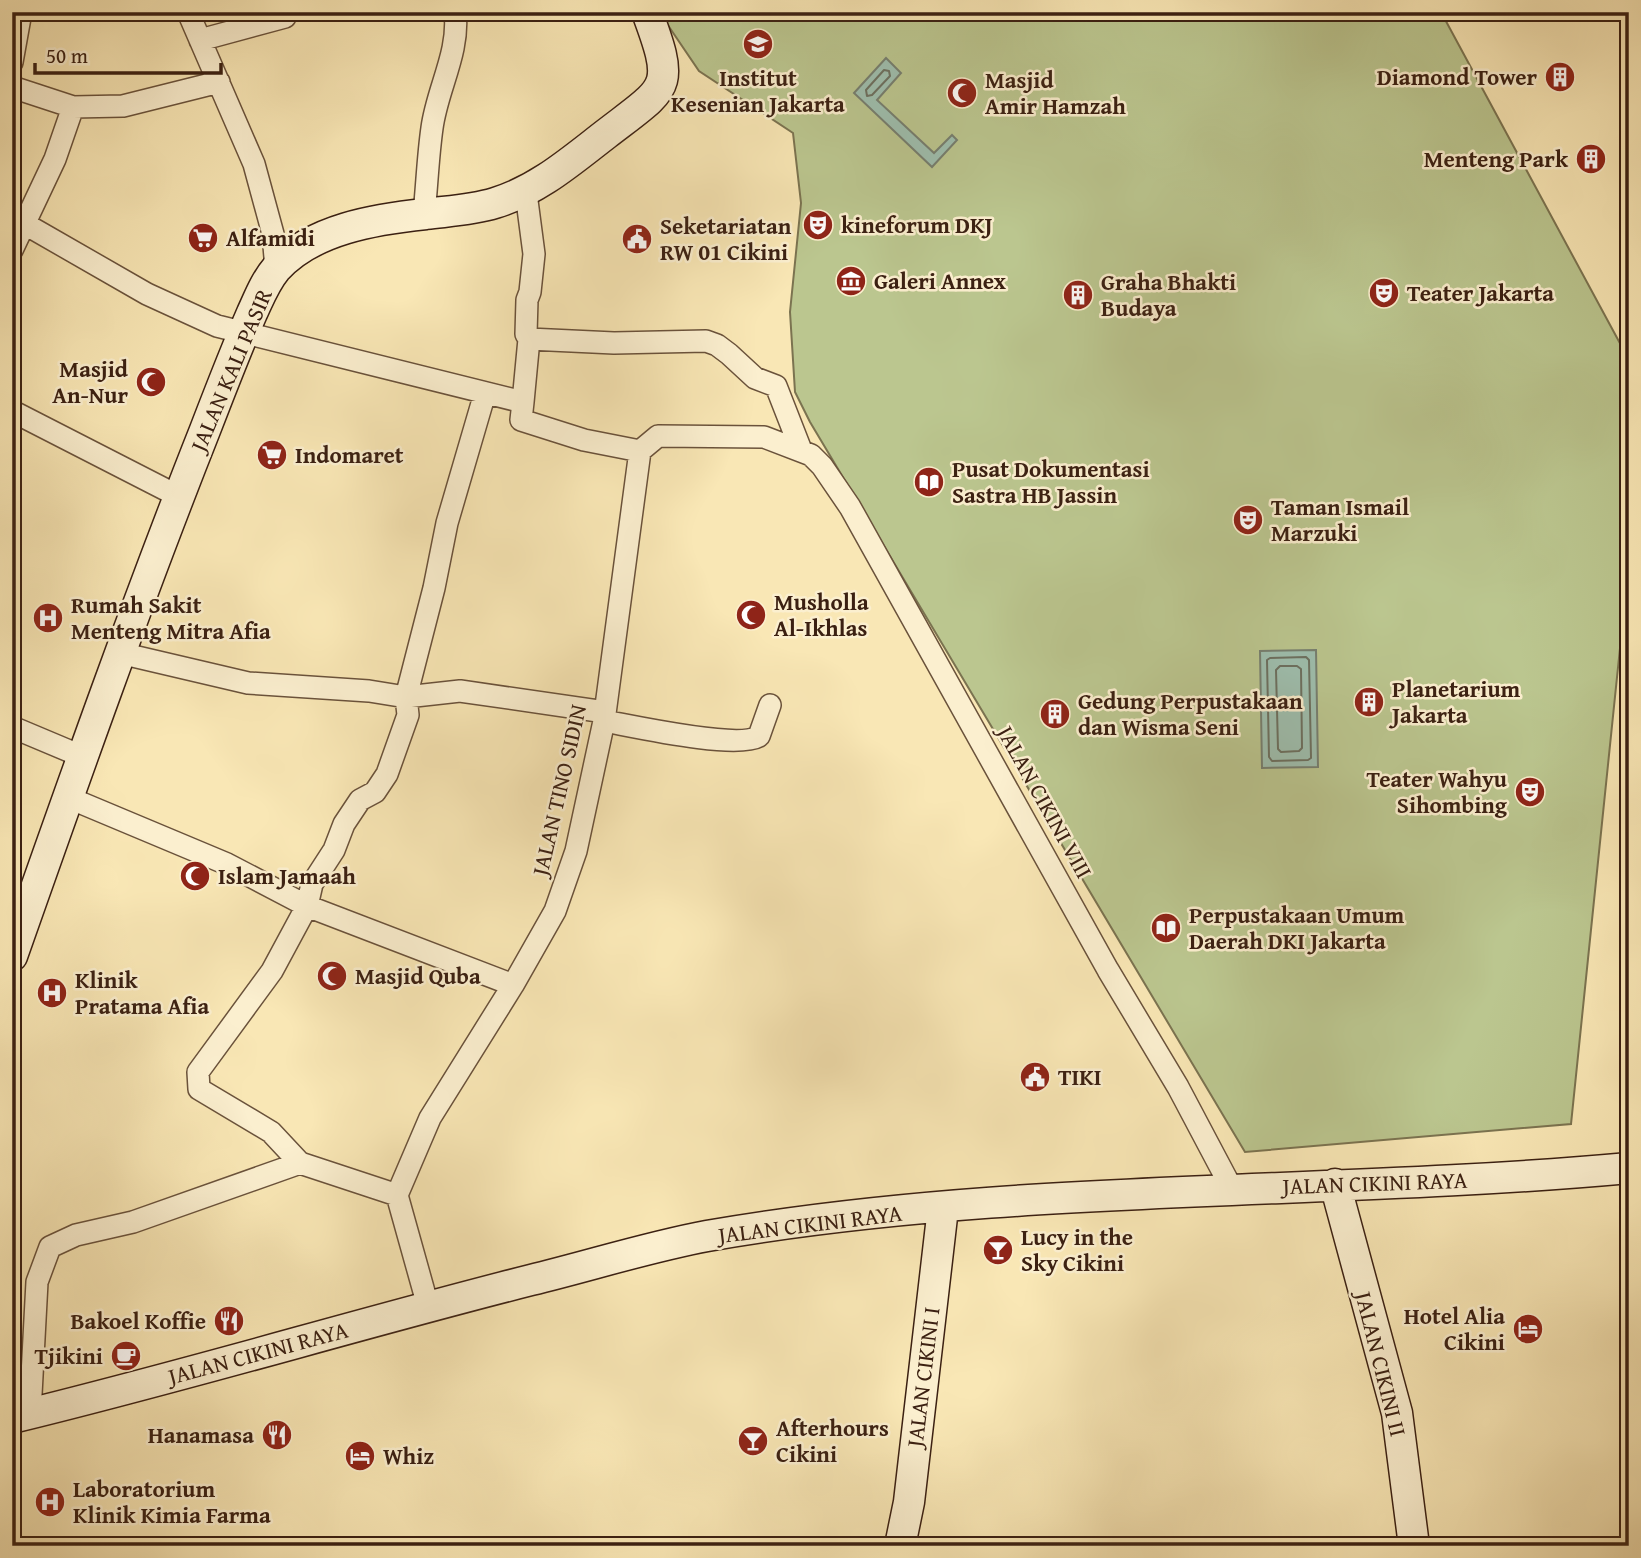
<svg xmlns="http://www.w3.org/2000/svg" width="1641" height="1558" font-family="'Gentium Book Plus',serif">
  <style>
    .green { fill: #bbc68f; stroke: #7b7350; stroke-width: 2 }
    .water { fill: #9ebfaf; stroke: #767f70; stroke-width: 2 }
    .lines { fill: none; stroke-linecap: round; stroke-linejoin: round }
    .shore { stroke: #6c7060; stroke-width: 2 }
    .street-casing { stroke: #6a523b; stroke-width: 24 }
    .secondary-casing { stroke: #3b2012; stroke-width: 33 }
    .street { stroke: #fbefcf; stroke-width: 21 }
    .secondary { stroke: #fbefcf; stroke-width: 30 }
    .labels { text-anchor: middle; stroke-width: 5; stroke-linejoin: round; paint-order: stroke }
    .poi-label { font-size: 23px; font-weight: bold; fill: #3b2012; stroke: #fbefcf; text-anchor: start }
    .street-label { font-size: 23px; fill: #3b2012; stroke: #fbefcf }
  </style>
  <rect width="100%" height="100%" fill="#f9e7b5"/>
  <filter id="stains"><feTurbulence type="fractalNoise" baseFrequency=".00286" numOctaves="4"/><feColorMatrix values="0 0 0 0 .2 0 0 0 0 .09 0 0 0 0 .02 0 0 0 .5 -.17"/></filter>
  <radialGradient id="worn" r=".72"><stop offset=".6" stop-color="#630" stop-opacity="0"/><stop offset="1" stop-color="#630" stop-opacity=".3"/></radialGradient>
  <path class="green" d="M 659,12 L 1441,12 L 1629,360 L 1629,618 L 1623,619 L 1571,1124 L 1245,1152 L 810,422 L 795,392 L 790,312 L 801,203 L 793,133 L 699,71 Z"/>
  <path class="water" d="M 886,58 L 901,73 L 877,100 L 934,153 L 952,135 L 957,140 L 932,167 L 854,93 Z
    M 1316,650 L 1318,767 L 1262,768 L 1260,651 Z"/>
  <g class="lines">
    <path class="shore" d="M 884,70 L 889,71 L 890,76 L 872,95 L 867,96 L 866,90 Z
      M 1306,657 L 1309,660 L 1311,758 L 1308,760 L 1272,761 L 1269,757 L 1267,660 L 1270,658 Z
      M 1280,666 L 1297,666 L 1301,669 L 1302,748 L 1299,751 L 1281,752 L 1278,749 L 1276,670 Z"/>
    <g class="street-casing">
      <path id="street" d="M 188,12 L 254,164 L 273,234 L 276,269
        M 200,40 L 285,17
        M 12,62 L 21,12
        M 12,87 L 73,107 L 123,106 L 219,82
        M 526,193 L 534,254 L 530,292 L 527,300 L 526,334 L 529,339 L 614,343 L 706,341 L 717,345 L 729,354 L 755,378 L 776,386 L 801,450
        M 424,214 C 427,185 428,156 432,128 C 437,89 460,52 455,12
        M 25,224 L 147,294 L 217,326 L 523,402 L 521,420 L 584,440 L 640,451
        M 12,250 L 55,159 L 73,107
        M 523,402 L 529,339
        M 12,411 L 178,496
        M 120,653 L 248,683 L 369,691 L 406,697 L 460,691 L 605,712
        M 604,721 C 632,726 739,750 759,736 L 770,705
        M 12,727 L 81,756
        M 67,797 L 227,864 L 307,906 L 513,985
        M 397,1195 L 300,1163 L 271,1132 L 199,1089 L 198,1072 L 272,971 L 307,906 L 312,884 L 334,850 L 344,824 L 360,800 L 375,792 L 387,774 L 408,715 L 406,697 L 434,588 L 447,523 L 485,393
        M 428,1306 L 397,1195 L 430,1118 L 513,985 L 555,911 L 576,851 L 604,721 L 640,451 L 658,436 L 764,437 L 811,455 L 822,466 L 850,507 L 1108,970 L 1178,1087 L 1232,1189
        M 30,1413 L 37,1282 L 50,1247 L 76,1235 L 133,1222 L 300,1163"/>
    </g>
    <g class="secondary-casing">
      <path id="secondary" d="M 12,956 C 74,780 136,604 205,430 C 220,391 235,352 252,313 C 259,298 265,282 276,269 C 312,229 376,219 426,214 C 449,211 472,210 495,203 C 538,190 571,161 606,134 C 668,86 676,90 647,12
        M 1335,1184 L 1397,1413 L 1414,1546
        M 12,1418 C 186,1376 357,1324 531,1280 C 589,1266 648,1247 707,1236 C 1012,1183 1322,1196 1629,1168
        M 900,1546 L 909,1502 L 943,1208"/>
    </g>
    <use href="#street" class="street"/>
    <use href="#secondary" class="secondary"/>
  </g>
  <defs>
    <g id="university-disc" transform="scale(1.575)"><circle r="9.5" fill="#8f2418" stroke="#fbefcf"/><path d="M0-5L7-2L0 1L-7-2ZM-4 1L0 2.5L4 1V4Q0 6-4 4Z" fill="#fff"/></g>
    <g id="building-disc" transform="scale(1.575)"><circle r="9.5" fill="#8f2418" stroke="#fbefcf"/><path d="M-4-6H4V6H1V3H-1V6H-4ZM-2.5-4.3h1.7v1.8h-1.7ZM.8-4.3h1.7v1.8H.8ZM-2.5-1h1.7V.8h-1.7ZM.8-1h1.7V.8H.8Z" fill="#fff"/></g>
    <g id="mosque-disc" transform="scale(1.575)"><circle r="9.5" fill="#8f2418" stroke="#fbefcf"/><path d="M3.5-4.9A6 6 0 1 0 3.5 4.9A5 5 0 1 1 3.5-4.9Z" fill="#fff"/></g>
    <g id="theatre-disc" transform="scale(1.575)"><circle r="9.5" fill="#8f2418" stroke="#fbefcf"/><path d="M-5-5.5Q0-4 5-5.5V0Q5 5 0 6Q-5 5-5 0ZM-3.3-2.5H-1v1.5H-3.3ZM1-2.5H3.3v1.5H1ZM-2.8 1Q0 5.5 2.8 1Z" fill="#fff"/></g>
    <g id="supermarket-disc" transform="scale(1.575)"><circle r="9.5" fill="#8f2418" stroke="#fbefcf"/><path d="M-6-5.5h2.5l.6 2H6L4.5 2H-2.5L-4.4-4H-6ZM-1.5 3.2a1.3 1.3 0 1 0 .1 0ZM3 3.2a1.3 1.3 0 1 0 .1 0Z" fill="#fff"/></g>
    <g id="civic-disc" transform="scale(1.575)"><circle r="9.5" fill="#8f2418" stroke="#fbefcf"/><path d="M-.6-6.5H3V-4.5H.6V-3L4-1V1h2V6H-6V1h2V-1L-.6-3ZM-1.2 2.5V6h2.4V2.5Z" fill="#fff"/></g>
    <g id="museum-disc" transform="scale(1.575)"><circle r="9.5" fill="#8f2418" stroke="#fbefcf"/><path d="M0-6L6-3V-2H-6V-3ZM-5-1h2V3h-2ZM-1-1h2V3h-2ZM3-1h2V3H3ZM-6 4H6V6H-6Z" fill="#fff"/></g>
    <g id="library-disc" transform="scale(1.575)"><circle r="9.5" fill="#8f2418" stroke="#fbefcf"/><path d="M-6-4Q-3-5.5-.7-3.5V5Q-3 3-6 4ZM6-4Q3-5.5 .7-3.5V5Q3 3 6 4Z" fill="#fff"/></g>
    <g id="hospital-disc" transform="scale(1.575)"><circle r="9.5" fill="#8f2418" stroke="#fbefcf"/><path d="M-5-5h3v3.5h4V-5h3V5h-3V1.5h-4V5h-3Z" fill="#fff"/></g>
    <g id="bar-disc" transform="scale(1.575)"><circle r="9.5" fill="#8f2418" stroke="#fbefcf"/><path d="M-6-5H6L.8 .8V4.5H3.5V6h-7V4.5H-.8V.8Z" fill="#fff"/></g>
    <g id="restaurant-disc" transform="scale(1.575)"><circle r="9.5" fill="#8f2418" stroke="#fbefcf"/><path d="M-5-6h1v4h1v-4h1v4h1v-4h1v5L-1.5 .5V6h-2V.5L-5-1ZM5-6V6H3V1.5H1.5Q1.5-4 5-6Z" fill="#fff"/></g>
    <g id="hotel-disc" transform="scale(1.575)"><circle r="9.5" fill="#8f2418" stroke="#fbefcf"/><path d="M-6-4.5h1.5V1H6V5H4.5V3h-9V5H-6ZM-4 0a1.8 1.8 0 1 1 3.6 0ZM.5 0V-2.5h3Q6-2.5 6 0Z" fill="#fff"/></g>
    <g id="cafe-disc" transform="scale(1.575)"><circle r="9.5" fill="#8f2418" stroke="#fbefcf"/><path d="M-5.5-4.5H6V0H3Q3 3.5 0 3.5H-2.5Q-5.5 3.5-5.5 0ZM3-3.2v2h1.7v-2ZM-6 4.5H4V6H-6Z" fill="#fff"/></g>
  </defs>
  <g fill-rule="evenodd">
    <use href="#university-disc" x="758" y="44"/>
    <use href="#building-disc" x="1560" y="77"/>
    <use href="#mosque-disc" x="962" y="93"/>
    <use href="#building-disc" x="1591" y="159"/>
    <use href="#theatre-disc" x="818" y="225"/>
    <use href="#supermarket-disc" x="203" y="238"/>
    <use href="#civic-disc" x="637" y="239"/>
    <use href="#museum-disc" x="851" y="281"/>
    <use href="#theatre-disc" x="1384" y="293"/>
    <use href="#building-disc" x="1078" y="295"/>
    <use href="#mosque-disc" x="151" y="382"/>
    <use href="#supermarket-disc" x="272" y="455"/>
    <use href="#library-disc" x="929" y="482"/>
    <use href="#theatre-disc" x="1248" y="520"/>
    <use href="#mosque-disc" x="751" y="615"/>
    <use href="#hospital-disc" x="48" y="618"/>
    <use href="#building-disc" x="1369" y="702"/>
    <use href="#building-disc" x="1055" y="714"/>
    <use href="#theatre-disc" x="1530" y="792"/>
    <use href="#mosque-disc" x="195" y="876"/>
    <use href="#library-disc" x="1166" y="928"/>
    <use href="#mosque-disc" x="332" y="976"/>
    <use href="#hospital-disc" x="52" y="993"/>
    <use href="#civic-disc" x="1035" y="1077"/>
    <use href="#bar-disc" x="998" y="1250"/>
    <use href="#restaurant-disc" x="229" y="1321"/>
    <use href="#hotel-disc" x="1528" y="1329"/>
    <use href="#cafe-disc" x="126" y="1356"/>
    <use href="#restaurant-disc" x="277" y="1435"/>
    <use href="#bar-disc" x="753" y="1441"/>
    <use href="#hotel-disc" x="360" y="1456"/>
    <use href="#hospital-disc" x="50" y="1502"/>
  </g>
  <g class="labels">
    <g class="poi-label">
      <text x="1537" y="85" text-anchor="end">Diamond Tower</text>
      <text x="758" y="86" text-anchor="middle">Institut<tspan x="758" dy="26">Kesenian Jakarta</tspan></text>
      <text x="985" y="88">Masjid<tspan x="985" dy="26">Amir Hamzah</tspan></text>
      <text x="1568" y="167" text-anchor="end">Menteng Park</text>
      <text x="841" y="233">kineforum DKJ</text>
      <text x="660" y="234">Seketariatan<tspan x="660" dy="26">RW 01 Cikini</tspan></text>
      <text x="226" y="246">Alfamidi</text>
      <text x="874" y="289">Galeri Annex</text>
      <text x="1101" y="290">Graha Bhakti<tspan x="1101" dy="26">Budaya</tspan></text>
      <text x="1407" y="301">Teater Jakarta</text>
      <text x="128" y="377" text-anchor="end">Masjid<tspan x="128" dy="26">An-Nur</tspan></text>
      <text x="295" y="463">Indomaret</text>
      <text x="952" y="477">Pusat Dokumentasi<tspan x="952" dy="26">Sastra HB Jassin</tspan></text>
      <text x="1271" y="515">Taman Ismail<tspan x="1271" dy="26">Marzuki</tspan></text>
      <text x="774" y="610">Musholla<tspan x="774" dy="26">Al-Ikhlas</tspan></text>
      <text x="71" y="613">Rumah Sakit<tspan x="71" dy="26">Menteng Mitra Afia</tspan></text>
      <text x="1392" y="697">Planetarium<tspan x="1392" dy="26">Jakarta</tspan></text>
      <text x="1078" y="709">Gedung Perpustakaan<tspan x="1078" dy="26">dan Wisma Seni</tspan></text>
      <text x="1507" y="787" text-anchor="end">Teater Wahyu<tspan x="1507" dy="26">Sihombing</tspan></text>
      <text x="218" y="884">Islam Jamaah</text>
      <text x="1189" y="923">Perpustakaan Umum<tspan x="1189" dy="26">Daerah DKI Jakarta</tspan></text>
      <text x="355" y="984">Masjid Quba</text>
      <text x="75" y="988">Klinik<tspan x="75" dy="26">Pratama Afia</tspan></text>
      <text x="1058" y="1085">TIKI</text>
      <text x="1021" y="1245">Lucy in the<tspan x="1021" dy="26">Sky Cikini</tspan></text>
      <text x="1505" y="1324" text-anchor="end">Hotel Alia<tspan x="1505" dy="26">Cikini</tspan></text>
      <text x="206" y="1329" text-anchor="end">Bakoel Koffie</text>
      <text x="103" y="1364" text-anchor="end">Tjikini</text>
      <text x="776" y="1436">Afterhours<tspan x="776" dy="26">Cikini</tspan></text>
      <text x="254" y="1443" text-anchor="end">Hanamasa</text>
      <text x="383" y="1464">Whiz</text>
      <text x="73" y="1497">Laboratorium<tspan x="73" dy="26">Klinik Kimia Farma</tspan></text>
    </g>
    <g class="street-label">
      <text transform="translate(231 370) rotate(-67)" y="8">JALAN KALI PASIR</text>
      <text transform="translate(559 790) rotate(-77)" y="8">JALAN TINO SIDIN</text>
      <text transform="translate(1045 802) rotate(61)" y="8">JALAN CIKINI VIII</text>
      <text transform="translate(1375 1183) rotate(-2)" y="8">JALAN CIKINI RAYA</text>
      <text transform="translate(810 1224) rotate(-7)" y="8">JALAN CIKINI RAYA</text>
      <text transform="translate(258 1353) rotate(-15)" y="8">JALAN CIKINI RAYA</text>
      <text transform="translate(1381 1364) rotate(76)" y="8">JALAN CIKINI II</text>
      <text transform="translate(923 1377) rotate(-83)" y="8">JALAN CIKINI I</text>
    </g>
  </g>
  <rect width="1641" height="1558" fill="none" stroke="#f9e7b5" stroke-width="42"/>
  <rect x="14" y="14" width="1613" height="1530" fill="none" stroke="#3b2012" stroke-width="3.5"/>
  <rect x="21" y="21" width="1599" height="1516" fill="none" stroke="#3b2012" stroke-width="2"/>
  <path d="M35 63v10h186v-10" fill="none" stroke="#3b2012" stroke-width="3.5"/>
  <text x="46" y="63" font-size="21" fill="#3b2012" stroke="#fbefcf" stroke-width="5" paint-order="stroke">50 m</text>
  <rect width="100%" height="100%" filter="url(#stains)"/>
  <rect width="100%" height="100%" fill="url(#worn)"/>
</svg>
